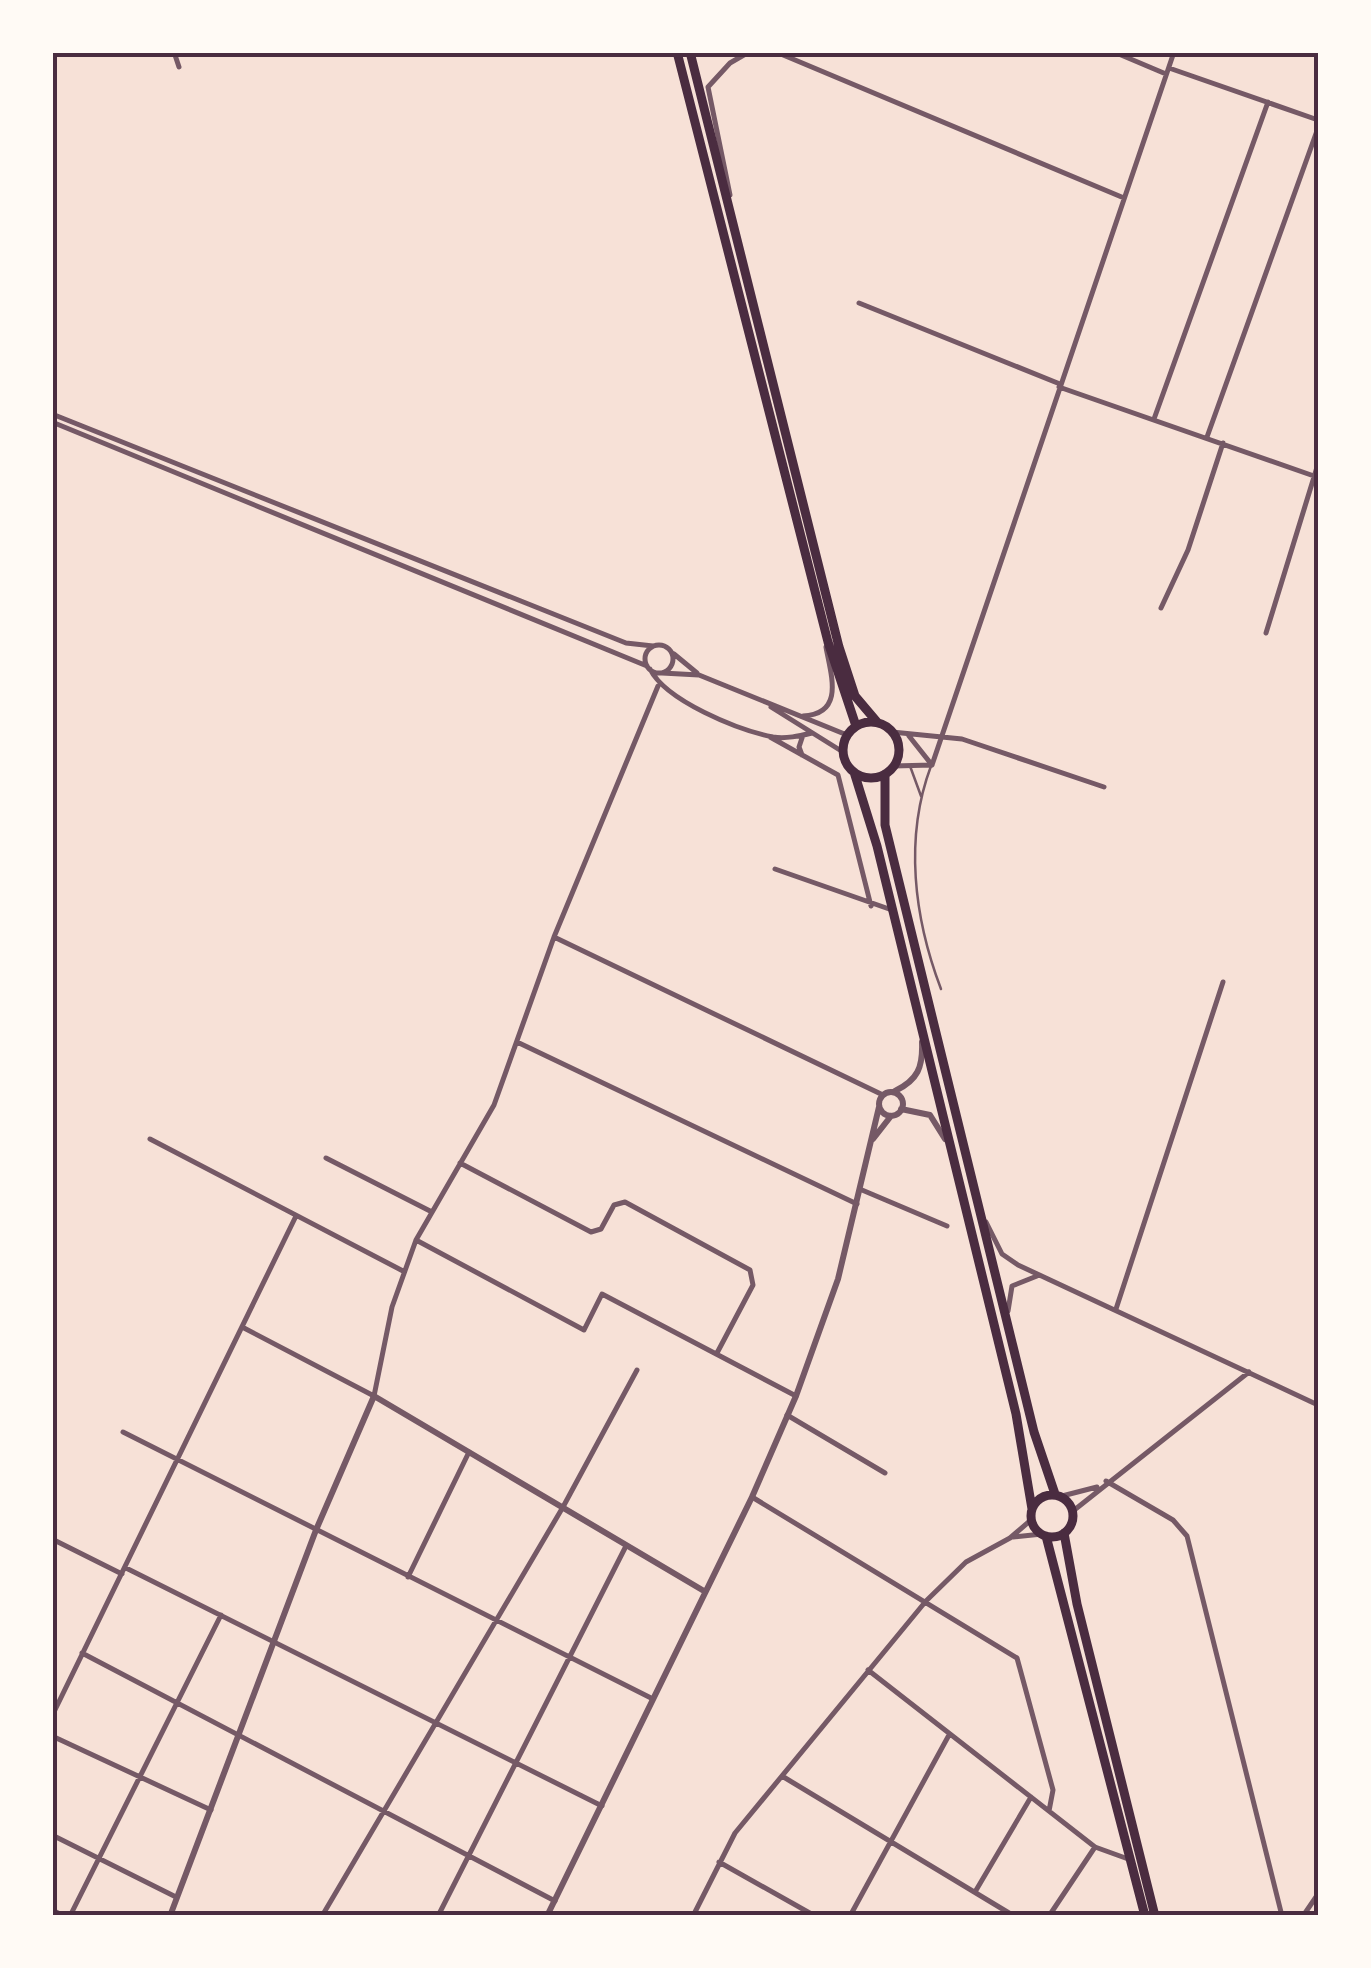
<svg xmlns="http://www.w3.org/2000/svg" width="1371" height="1968" font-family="Barlow,sans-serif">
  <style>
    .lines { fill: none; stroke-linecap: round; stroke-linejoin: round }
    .service { stroke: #755966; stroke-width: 2.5 }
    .minor { stroke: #755966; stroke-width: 5 }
    .tertiary { stroke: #755966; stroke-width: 6 }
    .primary { stroke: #4a2c40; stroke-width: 9 }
    .neatline { fill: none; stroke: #4a2c40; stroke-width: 4 }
  </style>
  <rect width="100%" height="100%" fill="#f7e1d7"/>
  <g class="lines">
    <path class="service" d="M 910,766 L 921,796
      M 931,766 C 904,838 914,918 941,989"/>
    <path class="minor" d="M 174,52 L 179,67
      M 776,52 L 1124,198
      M 1114,52 L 1166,74
      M 1169,68 L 1318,120
      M 730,195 L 708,87 L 730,63 L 749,52
      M 859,303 L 1060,384
      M 1059,387 L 1314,476
      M 52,414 L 626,643 L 653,646
      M 1154,419 L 1268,102
      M 52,422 L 647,666
      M 1207,437 L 1318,128
      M 1161,608 L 1188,550 L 1223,443
      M 1266,633 L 1318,464
      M645 659a14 14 0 1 1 28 0a14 14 0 1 1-28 0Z
      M 674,654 L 697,673
      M 650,669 C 666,701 738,730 773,737 C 786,739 799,736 812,733
      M 662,673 L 699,675 L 847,735
      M 771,707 L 843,752
      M 803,716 C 845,714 831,675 826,647
      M 892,732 L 962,739 L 1104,787
      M 909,736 L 932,765
      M 770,737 L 838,775 L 871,906
      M 802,755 L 799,747 L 803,735
      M 893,766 L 932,765 L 1174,52
      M 775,869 L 892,910
      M 554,937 L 883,1095
      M 517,1042 L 857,1204
      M 150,1139 L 403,1271
      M 326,1158 L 432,1212
      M 460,1163 L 591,1232 L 601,1229 L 614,1205 L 625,1202 L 750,1270 L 753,1285 L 717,1353
      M 862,1190 L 947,1226
      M 986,1222 L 1002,1254 L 1018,1265 L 1318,1405
      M 416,1240 L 584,1330 L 602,1294 L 796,1396
      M 1116,1309 L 1223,982
      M 1008,1311 L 1012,1286 L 1037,1276
      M 244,1328 L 374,1396 L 392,1307 L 416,1240 L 494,1105 L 554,937 L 658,686
      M 787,1415 L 885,1473
      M 123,1432 L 653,1699
      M 1106,1481 L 1173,1520 L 1187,1536 L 1282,1916
      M 1062,1496 L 1097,1487
      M 752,1497 L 1017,1658 L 1053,1790 L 1049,1811
      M 1073,1511 L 1249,1372
      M 1013,1537 L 1042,1534
      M 52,1539 L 122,1574
      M 126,1568 L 602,1806
      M 408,1577 L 469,1452
      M 82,1653 L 555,1901
      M 868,1670 L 1095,1847 L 1131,1860
      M 52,1716 L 296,1216
      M 52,1736 L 211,1810
      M 782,1776 L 1014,1916
      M 52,1835 L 176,1897
      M 719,1862 L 815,1916
      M 975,1892 L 1031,1797
      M 52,1910 L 64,1916
      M 70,1916 L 221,1615
      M 322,1916 L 563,1507 L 637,1370
      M 438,1916 L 626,1546
      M 693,1916 L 735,1833 L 926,1601 L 966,1562 L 1010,1538 L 1031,1520
      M 850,1916 L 949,1735
      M 1049,1916 L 1095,1847
      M 1303,1916 L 1318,1894"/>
    <path class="tertiary" d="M 895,1091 C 918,1080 923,1067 922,1042
      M879 1104a12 12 0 1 1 24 0a12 12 0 1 1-24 0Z
      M 901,1109 L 930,1115 L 945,1139
      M 873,1139 L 891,1116
      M 170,1916 L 316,1530 L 374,1396 L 704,1591
      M 547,1916 L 752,1497 L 796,1396 L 838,1279 L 879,1107"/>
    <path class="primary" d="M 677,52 L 828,642 L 856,726
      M 690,52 L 839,647 L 855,696 L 877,722
      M843 750a28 28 0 1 1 56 0a28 28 0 1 1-56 0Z
      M 854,772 L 877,846 L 1016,1414 L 1032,1509
      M 885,774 L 885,825 L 1034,1432 L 1055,1494
      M1031 1516a21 21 0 1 1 42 0a21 21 0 1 1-42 0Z
      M 1064,1533 L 1077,1604 L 1155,1916
      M 1046,1536 L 1145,1916"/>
  </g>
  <rect width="1371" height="1968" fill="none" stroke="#fffaf5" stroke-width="110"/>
  <rect x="55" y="55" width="1261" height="1858" class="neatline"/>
</svg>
